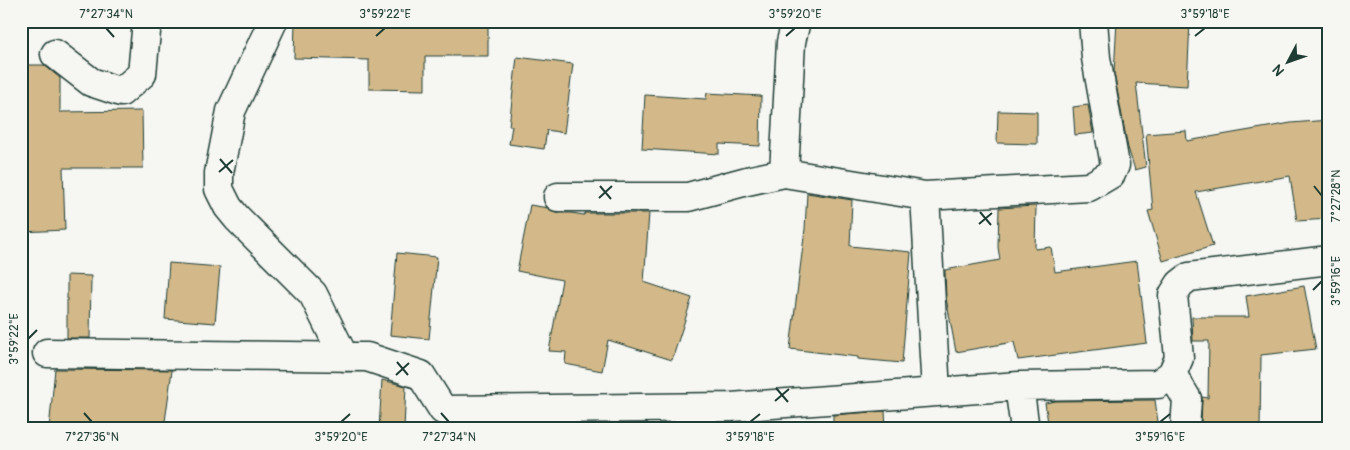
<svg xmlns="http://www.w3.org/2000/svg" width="1350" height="450" font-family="Pangolin,sans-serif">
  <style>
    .building { fill: #d3b989; stroke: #1f3d34 }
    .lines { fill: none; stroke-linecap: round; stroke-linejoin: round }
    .minor-casing { stroke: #1f3d34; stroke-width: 31 }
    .minor { stroke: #f6f6f2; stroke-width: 28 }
    .ticks { fill: none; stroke: #1f3d34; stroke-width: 2 }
    .neatline { fill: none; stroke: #1f3d34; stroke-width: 2 }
    .ticks-label { font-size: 12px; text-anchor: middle; fill: #1f3d34 }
  </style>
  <rect width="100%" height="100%" fill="#f6f6f2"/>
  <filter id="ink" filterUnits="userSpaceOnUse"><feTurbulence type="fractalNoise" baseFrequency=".02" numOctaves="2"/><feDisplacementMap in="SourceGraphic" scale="10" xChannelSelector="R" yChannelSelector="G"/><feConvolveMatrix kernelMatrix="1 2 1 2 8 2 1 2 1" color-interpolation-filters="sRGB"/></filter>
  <g filter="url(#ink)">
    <path class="building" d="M 295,21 L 488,21 L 488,56 L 425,56 L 425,90 L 369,89 L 369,60 L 294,58 Z
      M 1117,21 L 1190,21 L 1187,86 L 1136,83 L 1146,167 L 1135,170 L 1128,148 L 1114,73 Z
      M 517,57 L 573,64 L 564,133 L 547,130 L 544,149 L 509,144 L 512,126 L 509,126 Z
      M 21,65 L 44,65 L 60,78 L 60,112 L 142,111 L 143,168 L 63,168 L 65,230 L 21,232 Z
      M 707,93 L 761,96 L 760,146 L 719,144 L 719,154 L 642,149 L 645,95 L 706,99 Z
      M 1088,105 L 1093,133 L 1075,135 L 1073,107 Z
      M 998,111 L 1037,112 L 1037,144 L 997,143 Z
      M 1329,120 L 1329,219 L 1297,221 L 1290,176 L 1196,192 L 1213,246 L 1163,261 L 1148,211 L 1153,210 L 1146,134 L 1186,131 L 1187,141 L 1291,123 Z
      M 807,193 L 852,200 L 850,246 L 911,252 L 902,363 L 858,359 L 858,357 L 790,349 L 805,229 Z
      M 530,205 L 548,208 L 558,213 L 571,213 L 584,215 L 585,213 L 649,213 L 644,282 L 692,298 L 672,360 L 608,340 L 602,371 L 565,364 L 566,352 L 549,351 L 562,280 L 517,271 Z
      M 1036,206 L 1035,249 L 1051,247 L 1055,272 L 1137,261 L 1147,343 L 1018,360 L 1014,342 L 956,352 L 946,298 L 945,270 L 1000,260 L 998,247 L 999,208 Z
      M 397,253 L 437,257 L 429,339 L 390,335 Z
      M 169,263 L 220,267 L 215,323 L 165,319 Z
      M 67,275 L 91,276 L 90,338 L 67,338 Z
      M 1304,286 L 1316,349 L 1261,355 L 1260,429 L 1201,429 L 1202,397 L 1208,398 L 1209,341 L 1193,341 L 1192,317 L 1249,317 L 1246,296 Z
      M 55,369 L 172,370 L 164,429 L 49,429 Z
      M 382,380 L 406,386 L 404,429 L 379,429 Z
      M 1155,400 L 1159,429 L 1049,429 L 1045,403 L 1056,401 Z
      M 885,411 L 886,429 L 833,429 L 833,415 Z"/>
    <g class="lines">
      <g class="minor-casing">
        <path id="minor" d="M 273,21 L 231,111 L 219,173 L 219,189 L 228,207 L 237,218 L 313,294 L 344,357
          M 55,54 L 91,82 L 121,92 L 142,74 L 147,21
          M 784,173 L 925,196 L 1089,187 L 1111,174 L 1115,165 L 1096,58 L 1093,21
          M 925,196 L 936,392
          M 558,197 L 688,197 L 747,181 L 784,173 L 791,42 L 796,21
          M 47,353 L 367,357 L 421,375 L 443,410 L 731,407 L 1019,386 L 1158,384 L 1172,374 L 1179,358 L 1173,295 L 1180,284 L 1189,277 L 1329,260
          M 1172,374 L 1187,399 L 1185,429
          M 1019,386 L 1025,429"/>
      </g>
      <use href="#minor" class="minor"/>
    </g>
  </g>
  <path class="ticks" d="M 106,28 L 114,37M 376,36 L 385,28M 786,36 L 795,28M 1195,36 L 1205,28M 220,159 L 232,173M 219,172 L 233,160M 600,186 L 611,199M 1314,186 L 1322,196M 599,198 L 612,186M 980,212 L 991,225M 979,224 L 992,213M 1313,290 L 1322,281M 28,339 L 37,330M 397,362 L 408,375M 396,375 L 409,363M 776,388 L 788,402M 775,401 L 789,389M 84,413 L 92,422M 441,413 L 449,422M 341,422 L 350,414M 750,422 L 760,414M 1160,422 L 1170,414"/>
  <rect width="1350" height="450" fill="none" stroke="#f6f6f2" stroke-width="55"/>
  <g transform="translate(1288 62) rotate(229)" stroke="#f6f6f2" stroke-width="4" paint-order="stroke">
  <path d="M0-4L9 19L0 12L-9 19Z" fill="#1f3d34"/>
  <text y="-8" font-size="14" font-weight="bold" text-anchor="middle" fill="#1f3d34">N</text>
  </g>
  <rect x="28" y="28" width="1294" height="394" class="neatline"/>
  <g class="ticks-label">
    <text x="106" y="18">7°27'34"N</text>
    <text x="385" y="18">3°59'22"E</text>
    <text x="795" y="18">3°59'20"E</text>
    <text x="1205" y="18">3°59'18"E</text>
    <text transform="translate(1336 196) rotate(-90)" y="4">7°27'28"N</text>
    <text transform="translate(1336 281) rotate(-90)" y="4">3°59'16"E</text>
    <text transform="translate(14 339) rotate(-90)" y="4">3°59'22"E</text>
    <text x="92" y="441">7°27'36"N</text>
    <text x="341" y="441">3°59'20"E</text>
    <text x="449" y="441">7°27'34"N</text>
    <text x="750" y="441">3°59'18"E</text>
    <text x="1160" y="441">3°59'16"E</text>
  </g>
</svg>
